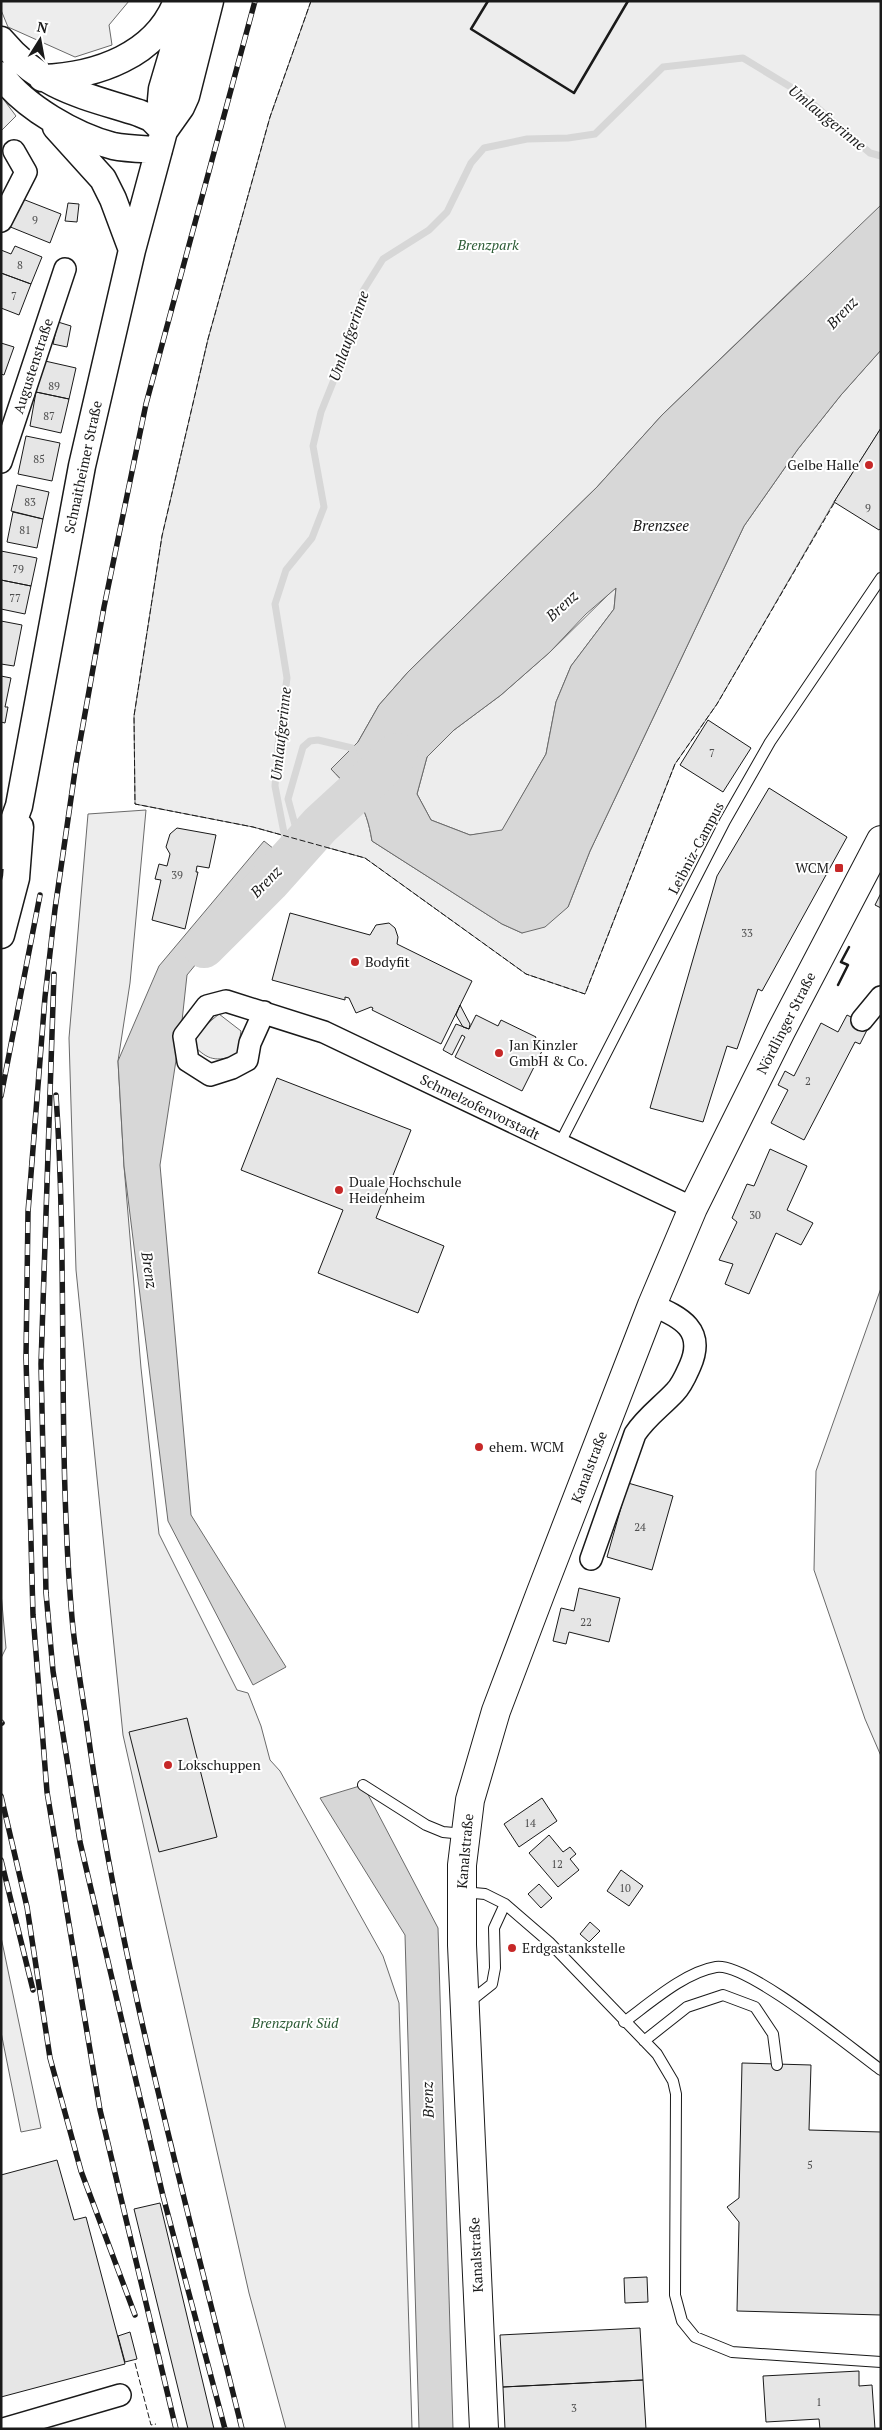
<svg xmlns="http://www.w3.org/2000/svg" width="882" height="2430" font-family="'PT Serif',serif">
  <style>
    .green { fill: #ededed; stroke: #6a6a6a }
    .water { fill: #d7d7d7; stroke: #6a6a6a; fill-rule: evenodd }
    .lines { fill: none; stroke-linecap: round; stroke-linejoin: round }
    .stream { stroke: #d7d7d7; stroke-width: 7 }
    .river { stroke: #d7d7d7; stroke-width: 42 }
    .building { fill: #e6e6e6; stroke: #1a1a1a }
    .service-casing { stroke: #1a1a1a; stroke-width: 12 }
    .minor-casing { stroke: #1a1a1a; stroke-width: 24 }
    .tertiary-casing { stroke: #1a1a1a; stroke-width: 29 }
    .primary-casing { stroke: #1a1a1a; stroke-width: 30 }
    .service { stroke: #fff; stroke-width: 10 }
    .minor { stroke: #fff; stroke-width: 21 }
    .tertiary { stroke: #fff; stroke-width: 26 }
    .primary { stroke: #fff; stroke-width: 28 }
    .rail-casing { stroke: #1a1a1a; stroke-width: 5.5 }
    .rail { stroke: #fff; stroke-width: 4; stroke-dasharray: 11; stroke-linecap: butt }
    .fence { stroke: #1a1a1a; stroke-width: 1; stroke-dasharray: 6 2.5; stroke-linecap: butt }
    .wall { stroke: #1a1a1a; stroke-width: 2.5 }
    .poi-dot { fill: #c62828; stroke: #fff; stroke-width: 2 }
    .labels { text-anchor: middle; stroke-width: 4; stroke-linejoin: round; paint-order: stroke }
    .number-label { font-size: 11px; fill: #4d4d4d }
    .park-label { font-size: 14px; font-style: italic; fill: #2b5a34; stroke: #fff }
    .street-label { font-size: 14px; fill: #1a1a1a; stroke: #fff }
    .poi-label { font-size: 14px; fill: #1a1a1a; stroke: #fff; text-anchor: start }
    .water-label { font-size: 15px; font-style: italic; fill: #1a1a1a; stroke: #fff }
  </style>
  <rect width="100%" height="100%" fill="#fff"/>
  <path class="green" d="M 1,1 L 129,1 L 109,25 L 112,45 L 75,57 L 8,27 L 1,10 Z
    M 311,1 L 881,1 L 881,316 L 801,281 L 662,415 L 597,487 L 408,672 L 379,705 L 358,742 L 331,769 C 356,795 366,804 372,841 L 502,924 L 522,933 L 568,907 L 590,851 L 744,526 L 798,449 L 841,395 L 881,350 L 881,428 L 834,502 L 717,704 L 675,764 L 585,994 L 526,974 L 365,858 L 253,827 L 135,804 L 134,716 L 162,536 L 208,339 L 270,117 Z
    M 1,96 L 16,116 L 1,131 Z
    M 616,587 L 614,609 L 571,666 L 556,702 L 546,754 L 502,831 L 470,835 L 431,820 L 417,794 L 427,757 L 454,730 L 501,695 L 550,652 Z
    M 146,810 L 130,983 L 118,1061 L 124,1166 L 141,1368 L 159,1534 L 237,1690 L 248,1693 L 261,1726 L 270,1760 L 280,1771 L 383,1956 L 399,2003 L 412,2429 L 286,2429 L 249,2293 L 123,1735 L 76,1270 L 69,1038 L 88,814 Z
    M 219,1014 L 241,1031 L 237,1056 C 215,1061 209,1061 193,1045 L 201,1029 Z
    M 881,1288 L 881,1756 L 865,1719 L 814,1570 L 816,1471 Z
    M 1,1593 L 6,1648 L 1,1658 Z
    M 1,1937 L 41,2128 L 21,2132 L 1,2032 Z"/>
  <path class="water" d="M 881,205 L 881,350 L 841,395 L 798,449 L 744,526 L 590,851 L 568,907 L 545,927 L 522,933 L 502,924 L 372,841 C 366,804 356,795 331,769 L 358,742 L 379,705 L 408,672 L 597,487 L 662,415 ZM 616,588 L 614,609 L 571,666 L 556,702 L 546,754 L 502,830 L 470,835 L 431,820 L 417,794 L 427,757 L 454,730 L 501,695 L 550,652 L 586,614 Z
    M 264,841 L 284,857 L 187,975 L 182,1021 L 160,1165 L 191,1515 L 286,1667 L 253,1685 L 168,1521 L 124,1166 L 118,1061 L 159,966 Z
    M 363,1785 L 438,1928 L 453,2429 L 419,2429 L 405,1935 L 320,1798 Z"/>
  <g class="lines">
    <path class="stream" d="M 301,847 L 288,799 L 303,747 L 310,741 L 318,740 L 352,748 L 355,756
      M 289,859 L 275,786 L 278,745 L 287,678 L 275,604 L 286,570 L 312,538 L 324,507 L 313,446 L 321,412 L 346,350 L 363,291 L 383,259 L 429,230 L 447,212 L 471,163 L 484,148 L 527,139 L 568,138 L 595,134 L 663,67 L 743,58 L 799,92 L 870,153 L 881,156"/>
    <path class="river" d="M 204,947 L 269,882 L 320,825 L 397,754"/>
  </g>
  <path class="building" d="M 20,198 L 61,214 L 50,243 L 8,226 Z
    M 68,203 L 79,204 L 77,222 L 65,221 Z
    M 15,246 L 42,257 L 31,284 L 1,273 L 1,250 L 11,254 Z
    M 1,273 L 31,284 L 19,315 L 1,308 Z
    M 58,322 L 71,326 L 67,347 L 53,344 Z
    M 1,343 L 14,347 L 4,375 L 1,374 Z
    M 45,361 L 76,368 L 69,399 L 36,392 Z
    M 36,392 L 69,399 L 61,433 L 30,426 Z
    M 881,428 L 881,528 L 879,530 L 834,502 Z
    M 26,436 L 60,443 L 52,481 L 18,474 Z
    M 17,485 L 49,492 L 43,519 L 11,511 Z
    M 13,512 L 43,519 L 37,548 L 7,542 Z
    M 1,551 L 37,558 L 31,586 L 1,580 Z
    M 1,580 L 31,586 L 25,614 L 1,609 Z
    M 1,621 L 22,625 L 14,666 L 1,664 Z
    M 1,676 L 11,678 L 5,707 L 8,707 L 5,723 L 1,722 Z
    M 708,720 L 751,748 L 723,792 L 680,765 Z
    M 769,788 L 847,837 L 762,991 L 758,989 L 737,1049 L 727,1046 L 703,1122 L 650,1108 L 717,876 Z
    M 177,828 L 216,835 L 209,868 L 197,866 L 196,872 L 198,872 L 185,929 L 152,920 L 161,880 L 155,879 L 159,864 L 167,866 L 170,854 L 166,847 L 170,834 Z
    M 881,893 L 881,908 L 875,905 Z
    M 290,913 L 370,935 L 376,925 L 389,923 L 395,928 L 398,937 L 397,944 L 472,981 L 441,1044 L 372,1010 L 373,1008 L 371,1007 L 356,1013 L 349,998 L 345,997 L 345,1000 L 272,980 Z
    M 460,1005 L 470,1024 L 469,1029 L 463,1027 L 456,1015 Z
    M 476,1015 L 498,1026 L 501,1020 L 536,1037 L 533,1043 L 543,1049 L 522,1091 L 455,1057 L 465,1037 L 462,1035 L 452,1055 L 443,1050 L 456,1024 L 469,1029 Z
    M 847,1015 L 869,1026 L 860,1044 L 855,1042 L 804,1140 L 771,1123 L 788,1090 L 778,1085 L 785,1071 L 794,1076 L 821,1023 L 838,1032 Z
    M 277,1078 L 411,1130 L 376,1218 L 444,1246 L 418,1313 L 318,1273 L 343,1210 L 241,1170 Z
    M 770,1149 L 807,1166 L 787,1210 L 813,1223 L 801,1245 L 776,1233 L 749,1294 L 725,1284 L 733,1264 L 719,1260 L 737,1222 L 732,1218 L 747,1184 L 754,1186 Z
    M 628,1483 L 673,1496 L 652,1570 L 607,1557 Z
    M 579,1588 L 620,1598 L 609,1642 L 569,1632 L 566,1644 L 553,1641 L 561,1608 L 574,1611 Z
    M 187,1718 L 217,1837 L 159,1852 L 129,1732 Z
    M 542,1798 L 557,1821 L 519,1847 L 504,1824 Z
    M 549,1835 L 563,1852 L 570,1847 L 576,1854 L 570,1859 L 579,1870 L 558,1887 L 529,1853 Z
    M 621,1870 L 643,1886 L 629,1906 L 607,1891 Z
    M 539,1884 L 552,1898 L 541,1908 L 528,1894 Z
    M 590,1922 L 600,1931 L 589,1942 L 580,1934 Z
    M 742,2063 L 811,2065 L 809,2130 L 881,2132 L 881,2315 L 737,2311 L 739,2222 L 727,2207 L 739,2198 Z
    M 57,2160 L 74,2220 L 86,2217 L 125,2364 L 1,2397 L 1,2175 Z
    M 160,2203 L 214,2429 L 188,2429 L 134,2209 Z
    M 647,2277 L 648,2302 L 625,2303 L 624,2278 Z
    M 640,2328 L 643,2380 L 503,2387 L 500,2335 Z
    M 130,2332 L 137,2359 L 125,2362 L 118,2336 Z
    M 859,2371 L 859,2386 L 872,2385 L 875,2429 L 820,2429 L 819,2419 L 766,2422 L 763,2376 Z
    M 643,2380 L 646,2429 L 505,2429 L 503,2387 Z"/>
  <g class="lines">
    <g class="service-casing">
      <path id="service" d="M 559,1145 L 725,821 L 770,742 L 881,578
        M 363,1785 L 426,1825 L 443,1832 L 464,1834
        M 463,1892 L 485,1894 L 505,1904 L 549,1942 L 657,2054 L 673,2081 L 676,2094 L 675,2295 L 682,2321 L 695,2337 L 732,2352 L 881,2362
        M 468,2003 L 492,1984 L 495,1968 L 494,1928 L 505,1904
        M 624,2022 C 650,2003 685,1972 716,1967 C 747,1962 852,2049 881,2070
        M 644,2041 L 687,2007 L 723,1995 L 755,2007 L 773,2034 L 777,2065"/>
    </g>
    <g class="minor-casing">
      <path id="minor" d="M 1,221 L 26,172 L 14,151
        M 1,462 L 65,269
        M 264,1012 L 250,1043 L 247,1060 L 232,1068 L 210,1075 L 188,1061 L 184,1036 L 207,1006 L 226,1001 L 324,1032 L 693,1208
        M 862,1020 L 881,997
        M 591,1559 L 635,1434 C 646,1417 661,1407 675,1392 C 682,1385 686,1375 690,1366 C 706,1330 681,1317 652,1305
        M 3,2429 L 120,2395"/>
    </g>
    <g class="tertiary-casing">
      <path id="tertiary" d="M 1,40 C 42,89 83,95 139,113 L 151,118 L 164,131
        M 1,75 C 24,107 75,136 113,146 C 128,149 144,149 159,150
        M 42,78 C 96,76 156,56 177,1
        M 56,127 L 103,179 L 113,199 L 132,250
        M 164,131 L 181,107 L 186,96 L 210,1
        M 1,856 L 19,806 L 82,466 L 132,250 L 164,131 L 161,100 L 162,89 L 188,1
        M 1,935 L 16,878 L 20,827"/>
    </g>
    <g class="primary-casing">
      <path id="primary" d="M 484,2429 L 462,1945 L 462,1865 L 470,1800 L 496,1711 L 541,1592 L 652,1305 L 693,1208 L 781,1031 L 881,840"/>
    </g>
    <use href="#service" class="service"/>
    <use href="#minor" class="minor"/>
    <use href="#tertiary" class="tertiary"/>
    <use href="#primary" class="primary"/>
    <g class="rail-casing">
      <path id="rail" d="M 54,974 L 41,1364 L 46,1593 L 53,1671 L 80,1842 L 163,2196 L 225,2429
        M 56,1095 C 68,1269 57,1444 72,1618 C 75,1652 81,1686 86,1719 C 118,1959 184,2194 242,2429
        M 1,1096 L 40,895
        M 1,1722 L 2,1723
        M 1,1796 L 27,1907 L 50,2058 L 81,2171 L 135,2315
        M 1,1860 L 33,1990
        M 176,2429 L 100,2110 L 47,1792 L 33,1615 L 26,1358 L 28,1212 L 45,997 L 55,909 L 76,764 L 104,607 L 146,404 L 255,1"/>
    </g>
    <use href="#rail" class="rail"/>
    <path class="fence" d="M 311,1 L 270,117 L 208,339 L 162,536 L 134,716 L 135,804 L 253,827 L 365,858 L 526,974 L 585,994 L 675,764 L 717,704 L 836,500
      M 135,2363 L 151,2425 L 156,2424"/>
    <path class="wall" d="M 488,1 L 471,29 L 574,93 L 628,1
      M 838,985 L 848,965 L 841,962 L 849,947"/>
  </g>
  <g class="poi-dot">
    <circle cx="869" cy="465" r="5"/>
    <rect x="834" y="863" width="10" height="10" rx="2.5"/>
    <circle cx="355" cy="962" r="5"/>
    <circle cx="499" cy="1053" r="5"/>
    <circle cx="339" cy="1190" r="5"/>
    <circle cx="479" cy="1447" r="5"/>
    <circle cx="168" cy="1765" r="5"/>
    <circle cx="512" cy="1948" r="5"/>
  </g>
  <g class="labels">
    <g class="number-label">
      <text x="35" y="224">9</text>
      <text x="20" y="269">8</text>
      <text x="14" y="300">7</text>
      <text x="54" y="390">89</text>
      <text x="49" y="420">87</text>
      <text x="39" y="463">85</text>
      <text x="30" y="506">83</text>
      <text x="868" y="512">9</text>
      <text x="25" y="534">81</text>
      <text x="18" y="573">79</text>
      <text x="15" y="602">77</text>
      <text x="712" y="757">7</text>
      <text x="177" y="879">39</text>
      <text x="747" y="937">33</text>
      <text x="808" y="1085">2</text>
      <text x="755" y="1219">30</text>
      <text x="640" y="1531">24</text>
      <text x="586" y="1626">22</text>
      <text x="530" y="1827">14</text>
      <text x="557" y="1868">12</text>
      <text x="625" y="1892">10</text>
      <text x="810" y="2169">5</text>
      <text x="819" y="2406">1</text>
      <text x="574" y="2412">3</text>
    </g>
    <g class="park-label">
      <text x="488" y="250">Brenzpark</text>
      <text x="295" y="2028">Brenzpark Süd</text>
    </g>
    <g class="street-label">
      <text transform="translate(33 366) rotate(-72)" y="5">Augustenstraße</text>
      <text transform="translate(83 467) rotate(-78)" y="5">Schnaitheimer Straße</text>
      <text transform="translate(696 848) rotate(-62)" y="5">Leibniz-Campus</text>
      <text transform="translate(786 1023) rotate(-63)" y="5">Nördlinger Straße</text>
      <text transform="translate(480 1107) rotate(26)" y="5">Schmelzofenvorstadt</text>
      <text transform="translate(589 1467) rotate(-69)" y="5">Kanalstraße</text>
      <text transform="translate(465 1851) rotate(-85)" y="5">Kanalstraße</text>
      <text transform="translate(476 2255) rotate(-93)" y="5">Kanalstraße</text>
    </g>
    <g class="poi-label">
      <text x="859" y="470" text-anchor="end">Gelbe Halle</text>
      <text x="829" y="873" text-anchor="end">WCM</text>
      <text x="365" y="967">Bodyfit</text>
      <text x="509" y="1050">Jan Kinzler<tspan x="509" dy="16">GmbH &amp; Co.</tspan></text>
      <text x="349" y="1187">Duale Hochschule<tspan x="349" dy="16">Heidenheim</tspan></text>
      <text x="489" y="1452">ehem. WCM</text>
      <text x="178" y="1770">Lokschuppen</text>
      <text x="522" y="1953">Erdgastankstelle</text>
    </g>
    <g class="water-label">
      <text transform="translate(827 118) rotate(39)" y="5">Umlaufgerinne</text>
      <text transform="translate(842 313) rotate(-47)" y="5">Brenz</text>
      <text transform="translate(349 336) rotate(-71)" y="5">Umlaufgerinne</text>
      <text x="661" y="531">Brenzsee</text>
      <text transform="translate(562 606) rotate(-43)" y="5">Brenz</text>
      <text transform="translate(281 734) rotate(-84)" y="5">Umlaufgerinne</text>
      <text transform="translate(266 882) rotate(-46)" y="5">Brenz</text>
      <text transform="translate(149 1270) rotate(81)" y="5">Brenz</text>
      <text transform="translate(428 2100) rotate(-92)" y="5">Brenz</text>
    </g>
  </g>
  <rect width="882" height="2430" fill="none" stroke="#1a1a1a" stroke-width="5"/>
  <g transform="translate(40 40) rotate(11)" stroke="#ffffff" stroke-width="4" paint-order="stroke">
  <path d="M0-4L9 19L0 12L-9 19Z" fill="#1a1a1a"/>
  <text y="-8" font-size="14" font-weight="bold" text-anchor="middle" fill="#1a1a1a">N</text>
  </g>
</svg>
